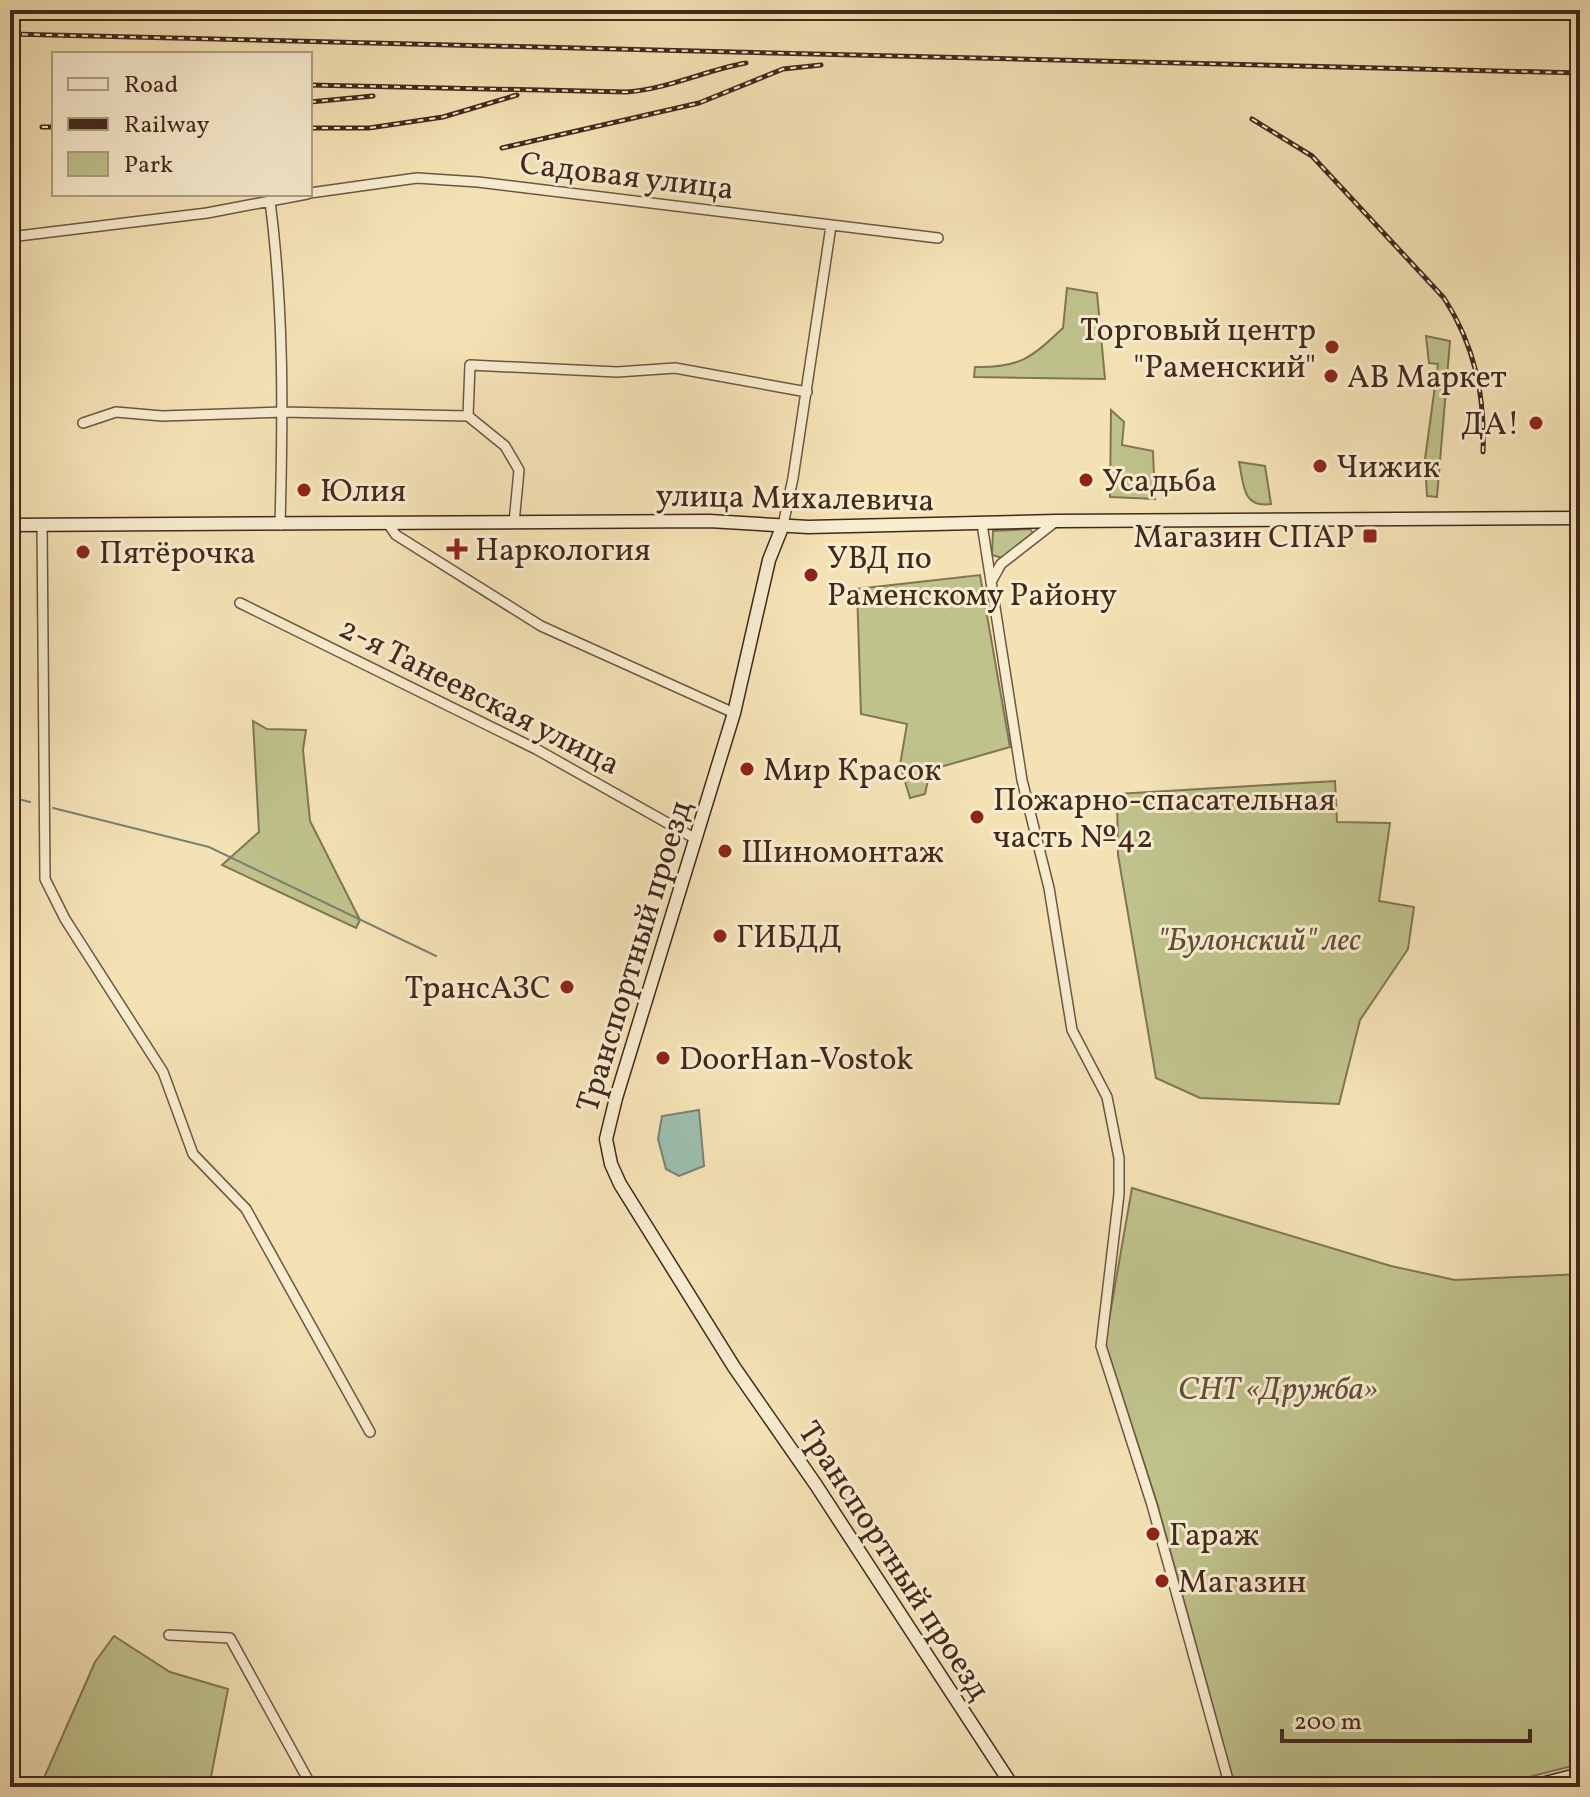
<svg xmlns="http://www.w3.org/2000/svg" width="1590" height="1797" font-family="Vollkorn,serif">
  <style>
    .green { fill: #bfc28b; stroke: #807554; stroke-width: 2 }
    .water { fill: #9cbeae; stroke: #788274; stroke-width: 2 }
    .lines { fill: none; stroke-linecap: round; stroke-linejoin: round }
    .stream { stroke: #788274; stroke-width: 2 }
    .street-casing { stroke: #6e5643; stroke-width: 12 }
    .secondary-casing { stroke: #42281d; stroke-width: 15 }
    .street { stroke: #f8eccf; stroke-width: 9 }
    .secondary { stroke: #f8eccf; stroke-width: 12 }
    .rail-casing { stroke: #42281d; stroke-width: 5 }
    .rail { stroke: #f8eccf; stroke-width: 2; stroke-dasharray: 6; stroke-linecap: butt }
    .poi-dot { fill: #8f2418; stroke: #f8eccf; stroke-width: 3 }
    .labels { text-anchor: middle; stroke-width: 6; stroke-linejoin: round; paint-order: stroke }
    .street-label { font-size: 32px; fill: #42281d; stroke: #f8eccf }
    .poi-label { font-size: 32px; fill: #42281d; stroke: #f8eccf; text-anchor: start }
    .park-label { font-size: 32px; font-style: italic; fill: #614e38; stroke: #f8eccf }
  </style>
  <rect width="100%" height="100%" fill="#f4e2b5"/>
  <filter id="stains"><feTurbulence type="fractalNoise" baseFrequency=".0025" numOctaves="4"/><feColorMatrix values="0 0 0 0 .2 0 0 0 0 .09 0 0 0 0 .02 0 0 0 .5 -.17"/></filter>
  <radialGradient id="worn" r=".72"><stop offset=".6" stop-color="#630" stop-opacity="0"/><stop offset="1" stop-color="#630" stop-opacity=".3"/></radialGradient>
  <path class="green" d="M 1067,288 L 1097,293 L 1105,379 L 974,377 L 975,367 C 1020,368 1031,358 1063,328 Z
    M 1426,336 L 1450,341 L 1437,497 L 1427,496 L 1425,459 L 1438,364 L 1429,363 Z
    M 1111,410 L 1124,422 L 1122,445 L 1153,451 L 1155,499 L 1110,497 Z
    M 1239,462 L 1265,466 L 1271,504 C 1242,508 1244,485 1239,462 Z
    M 1030,529 L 1033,533 L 1002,558 L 992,555 L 993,531 Z
    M 980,575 L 1010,747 L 930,770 L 925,794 L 910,798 L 900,765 L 907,724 L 861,714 L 857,589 Z
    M 253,721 L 267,729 L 306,730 L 303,750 L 310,821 L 360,920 L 356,928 L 222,865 L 259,832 Z
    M 1335,781 L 1337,822 L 1390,823 L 1379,901 L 1414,907 L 1408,949 L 1360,1020 L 1339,1104 L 1200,1098 L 1156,1078 L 1118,855 L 1117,794 Z
    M 1132,1188 L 1391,1266 L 1455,1280 L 1580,1274 L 1580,1764 L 1490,1787 L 1235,1787 L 1157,1503 L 1105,1343 Z
    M 114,1636 L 170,1672 L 228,1689 L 209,1787 L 40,1787 L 95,1662 Z"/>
  <path class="water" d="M 699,1110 L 704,1166 L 679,1176 L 666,1169 L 658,1139 L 662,1116 Z"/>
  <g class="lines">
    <path class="stream" d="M 10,797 L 30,802
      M 53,808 L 209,847 L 436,956"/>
    <g class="street-casing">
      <path id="street" d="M 310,193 L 417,178 L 478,182 L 938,238
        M 270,201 C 284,309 283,415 280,525
        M 10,237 L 207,213 L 307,194
        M 468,416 L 470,365 L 617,372 L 675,368 L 807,392
        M 83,423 L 116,412 L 162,416 L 283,412 L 468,416 L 505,446 L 519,470 L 514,523
        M 42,524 L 45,879 L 65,919 L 163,1072 L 193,1154 L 246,1209 L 370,1432
        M 982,524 L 1022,780 L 1049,888 L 1072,1030 L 1107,1097 L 1119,1158 L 1119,1194 L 1101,1346 L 1152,1505 L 1230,1787
        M 389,525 L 396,535 L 541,626 L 734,713
        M 783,525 L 793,478 L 831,226
        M 991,582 L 1001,564 L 1055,522
        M 240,603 L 536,749 L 694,838
        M 169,1635 L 230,1638 L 312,1787"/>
    </g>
    <g class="secondary-casing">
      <path id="secondary" d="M 10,525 L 709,521 L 808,527 L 1056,521 L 1580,518
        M 783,525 L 769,560 L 734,713 L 616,1098 L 606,1139 L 611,1164 L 620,1184 L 734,1367 L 816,1485 L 1013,1787
        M 1530,1787 L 1580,1774"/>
    </g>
    <use href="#street" class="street"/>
    <use href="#secondary" class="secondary"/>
    <g class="rail-casing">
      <path id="rail" d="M 10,34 L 1580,73
        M 310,85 L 627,92 C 668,89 706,70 746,63
        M 310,102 L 373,96
        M 1252,119 L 1312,156 L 1444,298 C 1475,346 1485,395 1483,452
        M 42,127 L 54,127
        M 310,128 L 369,128 L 443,117 L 517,95
        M 502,148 L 699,103 L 783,69 L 821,65"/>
    </g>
    <use href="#rail" class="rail"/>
  </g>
  <g class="poi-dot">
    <circle cx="1332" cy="347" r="8"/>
    <circle cx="1331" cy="376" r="8"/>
    <circle cx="1536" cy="423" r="8"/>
    <circle cx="1320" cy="466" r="8"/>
    <circle cx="1086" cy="480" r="8"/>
    <circle cx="304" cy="490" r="8"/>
    <rect x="1362" y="528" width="16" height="16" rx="4"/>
    <path d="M453 537h8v8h8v8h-8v8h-8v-8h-8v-8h8z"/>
    <circle cx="83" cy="552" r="8"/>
    <circle cx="811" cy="575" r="8"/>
    <circle cx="747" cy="769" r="8"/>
    <circle cx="977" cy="817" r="8"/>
    <circle cx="725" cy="851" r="8"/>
    <circle cx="720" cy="936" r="8"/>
    <circle cx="567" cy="987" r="8"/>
    <circle cx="663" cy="1058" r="8"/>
    <circle cx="1153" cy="1534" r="8"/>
    <circle cx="1162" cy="1581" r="8"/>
  </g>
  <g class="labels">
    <g class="street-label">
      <text transform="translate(627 175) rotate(7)" y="11">Садовая улица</text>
      <text transform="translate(795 497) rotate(1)" y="11">улица Михалевича</text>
      <text transform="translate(480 695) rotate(27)" y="11">2-я Танеевская улица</text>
      <text transform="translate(633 956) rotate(-73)" y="11">Транспортный проезд</text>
      <text transform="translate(895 1560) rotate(57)" y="11">Транспортный проезд</text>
    </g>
    <g class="poi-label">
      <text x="1316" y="340" text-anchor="end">Торговый центр<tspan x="1316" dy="37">"Раменский"</tspan></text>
      <text x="1347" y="387">АВ Маркет</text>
      <text x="1520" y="434" text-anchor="end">ДА!</text>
      <text x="1336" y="477">Чижик</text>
      <text x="1102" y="491">Усадьба</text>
      <text x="320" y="501">Юлия</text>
      <text x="1354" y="547" text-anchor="end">Магазин СПАР</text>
      <text x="475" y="560">Наркология</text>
      <text x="99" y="563">Пятёрочка</text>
      <text x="827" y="568">УВД по<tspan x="827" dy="37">Раменскому Району</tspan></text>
      <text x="763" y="780">Мир Красок</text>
      <text x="993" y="810">Пожарно-спасательная<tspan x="993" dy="37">часть №42</tspan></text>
      <text x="741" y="862">Шиномонтаж</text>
      <text x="736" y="947">ГИБДД</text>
      <text x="551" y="998" text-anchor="end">ТрансАЗС</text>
      <text x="679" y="1069">DoorHan-Vostok</text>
      <text x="1169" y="1545">Гараж</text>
      <text x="1178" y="1592">Магазин</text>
    </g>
    <g class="park-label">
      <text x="1259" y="950">"Булонский" лес</text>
      <text x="1278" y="1399">СНТ «Дружба»</text>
    </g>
  </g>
  <rect width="1590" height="1797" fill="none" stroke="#f4e2b5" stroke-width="40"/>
  <rect x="12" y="12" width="1566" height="1773" fill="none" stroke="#42281d" stroke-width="4"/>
  <rect x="20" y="20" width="1550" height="1757" fill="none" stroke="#42281d" stroke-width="2"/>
  <rect x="52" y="52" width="260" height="144" fill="#f8eccf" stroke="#af9e88" stroke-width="2"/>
  <rect x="68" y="78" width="40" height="12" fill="#f8eccf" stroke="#af9e88" stroke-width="2"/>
  <text x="124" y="92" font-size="24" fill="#42281d">Road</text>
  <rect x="68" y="118" width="40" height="12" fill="#42281d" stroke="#af9e88" stroke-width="2"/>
  <text x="124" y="132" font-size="24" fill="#42281d">Railway</text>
  <rect x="68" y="152" width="40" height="24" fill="#bfc28b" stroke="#af9e88" stroke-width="2"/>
  <text x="124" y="172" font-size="24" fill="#42281d">Park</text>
  <path d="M1282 1729v12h248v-12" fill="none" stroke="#42281d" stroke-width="4"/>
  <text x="1294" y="1729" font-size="24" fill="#42281d" stroke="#f8eccf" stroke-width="6" paint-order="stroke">200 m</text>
  <rect width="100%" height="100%" filter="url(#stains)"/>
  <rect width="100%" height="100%" fill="url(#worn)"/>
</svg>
